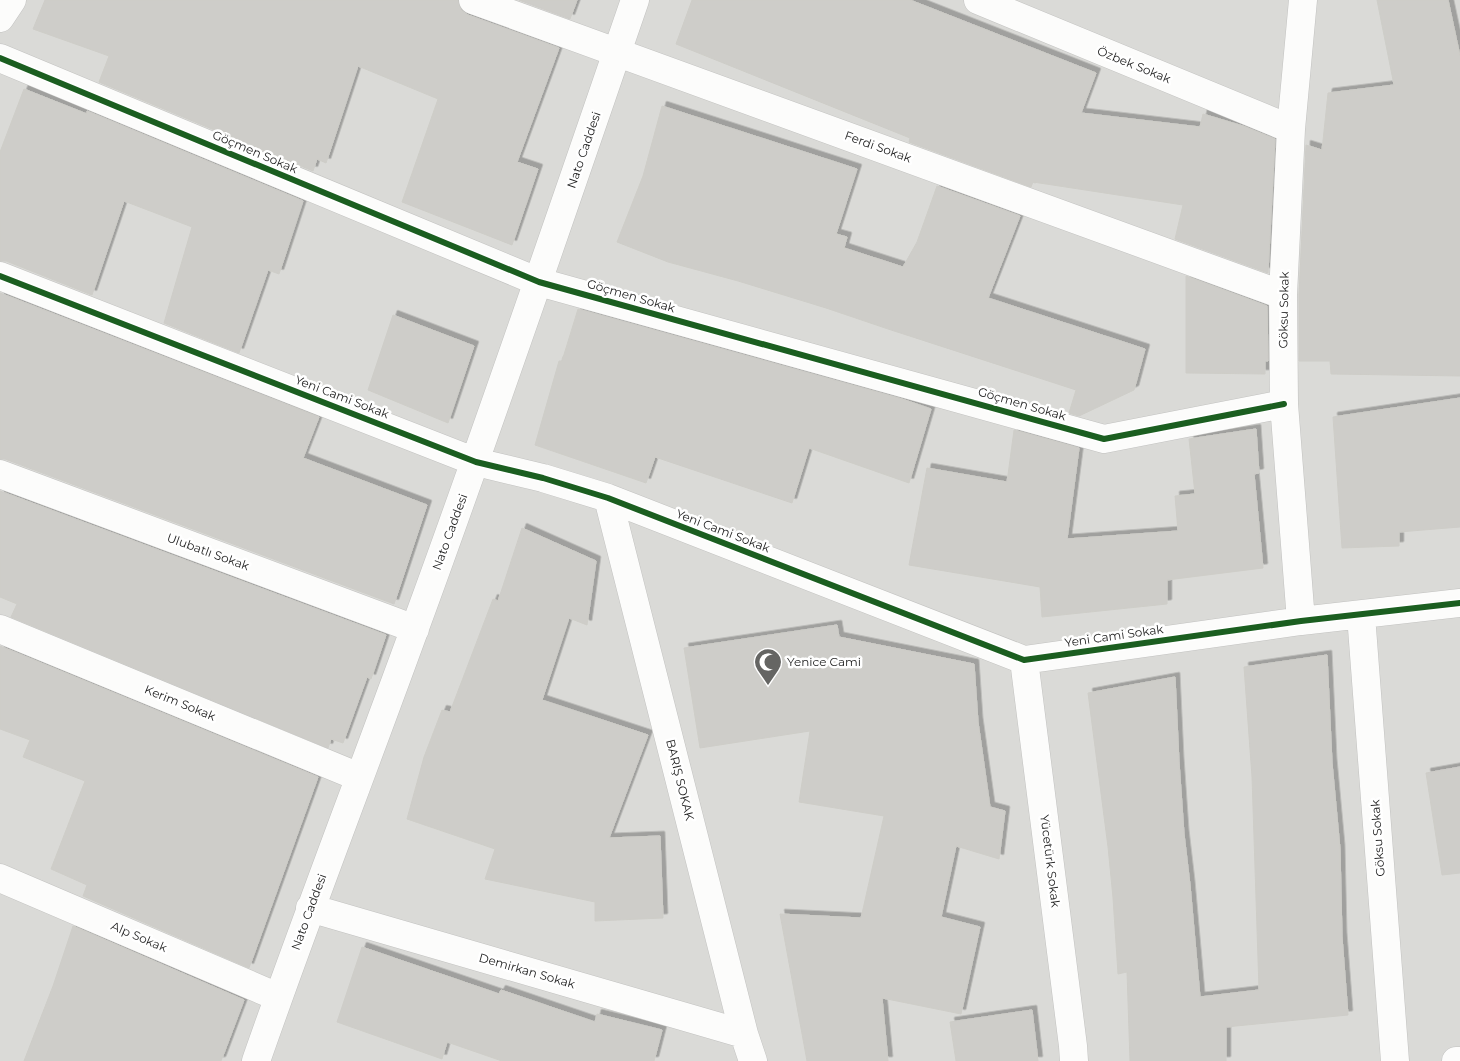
<svg xmlns="http://www.w3.org/2000/svg" width="1460" height="1061" font-family="Montserrat,sans-serif">
  <style>
    .residential { fill: #dadad7 }
    .building { fill: #cecdc9; stroke: #cecdc8; filter: url(#shadow) }
    .lines { fill: none; stroke-linecap: round; stroke-linejoin: round }
    .minor-casing { stroke: #c2c2c0; stroke-width: 29 }
    .minor { stroke: #fcfcfb; stroke-width: 28 }
    .cycleway-casing { stroke: #fff; stroke-width: 9 }
    .cycleway { stroke: #1b5e20; stroke-width: 6 }
    .labels { text-anchor: middle; stroke-width: 5; stroke-linejoin: round; paint-order: stroke }
    .street-label { font-size: 12px; fill: #1d1d1d; stroke: #fff }
    .poi-label { font-size: 12px; fill: #1d1d1d; stroke: #fff; text-anchor: start }
  </style>
  <defs>
    <filter id="shadow"><feDropShadow dx="4.5" dy="-4.5" stdDeviation="0" flood-color="#0004"/></filter>
  </defs>
  <rect width="100%" height="100%" fill="#ebebe6"/>
  <path class="residential" d="M 0,0 L 1460,0 L 1460,1061 L 0,1061 Z"/>
  <path class="building" d="M 45,0 L 458,0 L 461,10 L 468,15 L 559,48 L 517,162 L 538,169 L 512,245 L 402,202 L 438,99 L 358,66 L 326,163 L 317,159 L 313,171 L 99,82 L 109,56 L 33,29 Z
    M 519,0 L 577,0 L 570,19 Z
    M 692,0 L 910,0 L 1096,73 L 1081,113 L 1200,127 L 1203,114 L 1243,126 L 1275,139 L 1268,273 L 1175,239 L 1183,205 L 1033,182 L 1031,187 L 909,142 L 910,138 L 676,44 Z
    M 1377,0 L 1448,0 L 1460,56 L 1460,376 L 1331,374 L 1330,361 L 1299,361 L 1299,295 L 1306,145 L 1322,150 L 1328,93 L 1394,85 Z
    M 24,89 L 87,114 L 87,111 L 303,201 L 279,274 L 268,270 L 239,353 L 164,323 L 192,227 L 124,201 L 92,295 L 6,261 L 0,261 L 0,152 Z
    M 662,106 L 857,169 L 836,234 L 847,237 L 844,248 L 903,267 L 917,242 L 937,186 L 1020,216 L 988,298 L 1145,349 L 1134,390 L 1079,416 L 1069,413 L 1076,390 L 888,329 L 826,308 L 738,281 L 668,262 L 617,242 L 643,176 Z
    M 1186,276 L 1267,306 L 1268,361 L 1265,361 L 1265,374 L 1186,373 Z
    M 0,293 L 319,417 L 303,458 L 427,505 L 394,604 L 5,459 L 0,459 Z
    M 578,309 L 902,399 L 931,409 L 909,483 L 809,448 L 792,503 L 655,457 L 646,483 L 535,445 L 559,361 L 562,361 Z
    M 393,315 L 474,346 L 448,423 L 368,390 Z
    M 1460,398 L 1460,527 L 1399,532 L 1399,546 L 1342,548 L 1333,417 Z
    M 1256,429 L 1259,473 L 1254,474 L 1263,568 L 1167,580 L 1167,604 L 1042,617 L 1040,587 L 909,565 L 927,468 L 1007,482 L 1014,430 L 1079,448 L 1067,539 L 1178,531 L 1175,496 L 1195,494 L 1189,439 Z
    M 0,491 L 386,635 L 371,679 L 367,677 L 343,743 L 331,739 L 328,748 L 11,617 L 17,604 L 0,597 Z
    M 522,528 L 596,561 L 587,625 L 569,618 L 542,700 L 648,735 L 609,838 L 660,836 L 663,918 L 595,921 L 595,902 L 485,879 L 495,849 L 407,819 L 424,757 L 442,710 L 450,712 L 493,599 L 498,601 Z
    M 837,625 L 839,637 L 974,664 L 978,722 L 990,807 L 1005,811 L 999,859 L 956,846 L 941,917 L 980,927 L 961,1014 L 882,998 L 888,1061 L 807,1061 L 780,914 L 861,918 L 884,816 L 799,802 L 810,731 L 700,748 L 684,648 Z
    M 0,646 L 318,777 L 249,968 L 83,896 L 87,885 L 51,869 L 85,781 L 23,757 L 30,740 L 0,729 Z
    M 1327,655 L 1332,763 L 1340,849 L 1342,937 L 1348,1015 L 1226,1027 L 1226,1061 L 1130,1061 L 1127,972 L 1118,974 L 1113,898 L 1108,847 L 1088,693 L 1175,677 L 1179,762 L 1184,834 L 1190,885 L 1200,997 L 1259,990 L 1252,777 L 1244,667 Z
    M 1460,767 L 1460,873 L 1442,875 L 1426,773 Z
    M 73,926 L 244,1000 L 221,1061 L 24,1061 L 53,986 Z
    M 362,947 L 499,994 L 501,990 L 595,1022 L 597,1014 L 662,1030 L 654,1061 L 502,1061 L 447,1042 L 442,1059 L 337,1022 Z
    M 1032,1010 L 1038,1061 L 956,1061 L 950,1022 Z"/>
  <g class="lines">
    <g class="minor-casing">
      <path id="minor" d="M 473,0 L 1283,295
        M 978,0 L 1291,129
        M 0,18 L 12,0
        M 0,58 L 539,282 L 1104,439 L 1284,404
        M 0,276 L 476,462 L 543,478 L 608,498 L 1024,660 L 1301,621 L 1460,603
        M 0,474 L 415,629
        M 608,498 L 744,1034 L 753,1061
        M 1361,615 L 1395,1061
        M 1301,621 L 1284,404 L 1283,295 L 1291,129 L 1303,0
        M 0,629 L 359,777
        M 1024,660 L 1073,1046 L 1074,1061
        M 0,878 L 278,997
        M 310,908 L 744,1034
        M 256,1061 C 307,915 363,771 416,625 C 492,418 563,209 635,0
        M 1456,1061 L 1460,1061"/>
    </g>
    <use href="#minor" class="minor"/>
    <g class="cycleway-casing">
      <path id="cycleway" d="M 0,58 L 539,282 L 1104,439 L 1284,404
        M 0,276 L 476,462 L 543,478 L 608,498 L 1024,660 L 1301,621 L 1460,603"/>
    </g>
    <use href="#cycleway" class="cycleway"/>
  </g>
  <defs>
    <g id="mosque-pin" transform="scale(1.4375)"><path d="M0 17L-7.5 6A9.5 9.5 0 1 1 7.5 6Z" fill="#656563" stroke="#fff"/><path d="M3.5-4.9A6 6 0 1 0 3.5 4.9A5 5 0 1 1 3.5-4.9Z" fill="#fff"/></g>
  </defs>
  <g fill-rule="evenodd">
    <use href="#mosque-pin" x="768" y="662"/>
  </g>
  <g class="labels">
    <g class="street-label">
      <text transform="translate(1134 65) rotate(22)" y="4">Özbek Sokak</text>
      <text transform="translate(878 147) rotate(20)" y="4">Ferdi Sokak</text>
      <text transform="translate(584 150) rotate(-71)" y="4">Nato Caddesi</text>
      <text transform="translate(255 152) rotate(23)" y="4">Göçmen Sokak</text>
      <text transform="translate(631 296) rotate(16)" y="4">Göçmen Sokak</text>
      <text transform="translate(1284 310) rotate(-89)" y="4">Göksu Sokak</text>
      <text transform="translate(342 397) rotate(21)" y="4">Yeni Cami Sokak</text>
      <text transform="translate(1022 404) rotate(16)" y="4">Göçmen Sokak</text>
      <text transform="translate(723 531) rotate(21)" y="4">Yeni Cami Sokak</text>
      <text transform="translate(450 532) rotate(-70)" y="4">Nato Caddesi</text>
      <text transform="translate(208 552) rotate(20)" y="4">Ulubatlı Sokak</text>
      <text transform="translate(1114 636) rotate(-8)" y="4">Yeni Cami Sokak</text>
      <text transform="translate(180 703) rotate(22)" y="4">Kerim Sokak</text>
      <text transform="translate(680 780) rotate(76)" y="4">BARIŞ SOKAK</text>
      <text transform="translate(1378 838) rotate(-94)" y="4">Göksu Sokak</text>
      <text transform="translate(1050 861) rotate(83)" y="4">Yücetürk Sokak</text>
      <text transform="translate(309 912) rotate(-70)" y="4">Nato Caddesi</text>
      <text transform="translate(139 937) rotate(23)" y="4">Alp Sokak</text>
      <text transform="translate(527 971) rotate(16)" y="4">Demirkan Sokak</text>
    </g>
    <g class="poi-label">
      <text x="787" y="666">Yenice Cami</text>
    </g>
  </g>
</svg>
